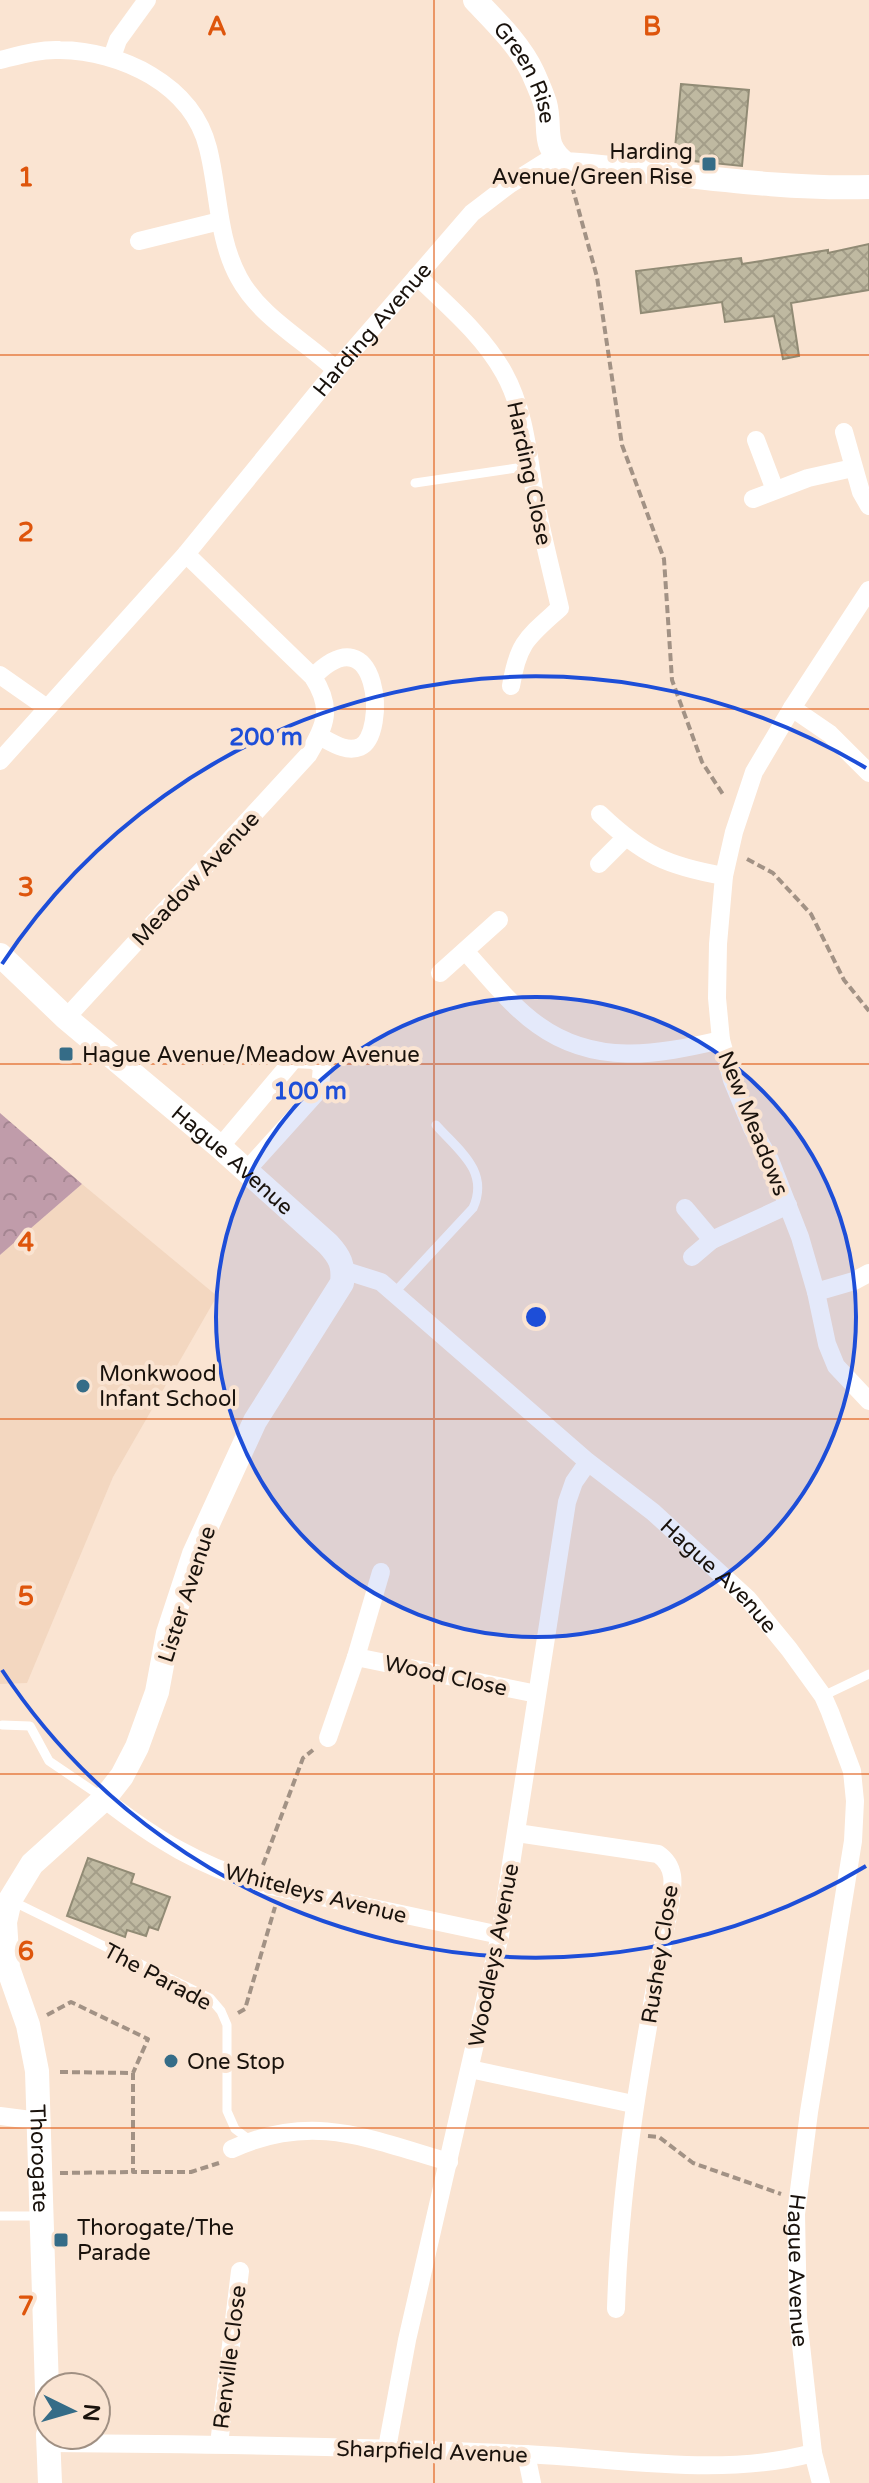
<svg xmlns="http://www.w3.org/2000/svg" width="869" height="2483" font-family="'Varela Round',sans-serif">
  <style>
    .built { fill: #f3d7c0 }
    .forest { fill: url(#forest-crowns) }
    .building { fill: url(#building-cross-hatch); stroke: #918b75; stroke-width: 2 }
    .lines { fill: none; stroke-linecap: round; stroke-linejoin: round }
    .path { stroke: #a29285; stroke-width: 4; stroke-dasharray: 8 4; stroke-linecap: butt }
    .service { stroke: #fff; stroke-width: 9 }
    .minor { stroke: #fff; stroke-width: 18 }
    .tertiary { stroke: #fff; stroke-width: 24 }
    .grid { fill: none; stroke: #de550c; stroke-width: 2; stroke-opacity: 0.55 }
    .ring { fill: none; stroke: #1d4ed8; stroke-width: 4 }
    .poi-dot { fill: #356c87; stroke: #fae4d2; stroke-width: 3 }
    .labels { text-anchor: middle; stroke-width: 8; stroke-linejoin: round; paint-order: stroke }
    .street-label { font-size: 22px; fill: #19120c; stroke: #fae4d2 }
    .poi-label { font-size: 22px; fill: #19120c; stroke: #fae4d2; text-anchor: start }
    .grid-label { font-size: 26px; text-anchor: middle; font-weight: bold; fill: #de550c; stroke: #fae4d2; stroke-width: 8; stroke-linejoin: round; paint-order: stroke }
    .centre { fill: #1d4ed8; stroke: #fae4d2; stroke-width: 4 }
    .ring-label { font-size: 24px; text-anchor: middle; font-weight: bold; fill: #1d4ed8; stroke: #fae4d2; stroke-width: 8; stroke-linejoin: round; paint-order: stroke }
  </style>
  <defs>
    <pattern id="forest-crowns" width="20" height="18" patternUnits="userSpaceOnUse" patternTransform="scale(2)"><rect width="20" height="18" fill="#c09caa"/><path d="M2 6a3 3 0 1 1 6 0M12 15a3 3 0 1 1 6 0" fill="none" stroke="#a48591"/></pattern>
    <pattern id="building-cross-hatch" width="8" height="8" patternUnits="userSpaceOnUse" patternTransform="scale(2)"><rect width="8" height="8" fill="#bfb9a1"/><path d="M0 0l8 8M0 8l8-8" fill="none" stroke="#a49e89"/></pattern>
  </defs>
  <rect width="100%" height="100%" fill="#fae4d2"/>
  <path class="built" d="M 82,1184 L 217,1296 L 113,1477 L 27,1683 L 0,1684 L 0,1255 Z"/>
  <path class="forest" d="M 0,1113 L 82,1184 L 0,1255 Z"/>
  <path class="building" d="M 681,84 L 749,90 L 742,166 L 674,159 Z
    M 869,244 L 869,290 L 791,303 L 799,356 L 783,359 L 774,316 L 725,322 L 722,302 L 641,313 L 636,271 L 741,258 L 742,264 L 828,250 L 828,253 Z
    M 88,1858 L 134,1874 L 131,1883 L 170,1897 L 158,1930 L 149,1927 L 146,1936 L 127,1930 L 125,1937 L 67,1916 Z"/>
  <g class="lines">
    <path class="path" d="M 572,186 L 597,277 L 622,445 L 664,559 L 672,680 L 702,762 L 724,796
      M 747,859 L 773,873 L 811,914 L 844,980 L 869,1011
      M 263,1865 L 303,1758 L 313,1750
      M 238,2013 L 245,2009 L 275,1907
      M 47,2015 L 71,2002 L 148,2039 L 133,2073
      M 60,2072 L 133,2073 L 133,2172 L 191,2172 L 219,2163
      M 648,2136 L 659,2137 L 693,2163 L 781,2194
      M 60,2173 L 133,2172"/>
    <path class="service" d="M 415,483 L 530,466
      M 394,1293 L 473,1208 C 490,1171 458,1150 436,1125
      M 823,1696 L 869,1674
      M 2,1725 L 30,1726 L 49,1761 L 102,1797
      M 10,1900 L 210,1998 L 221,2011 L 227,2025 L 227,2111 L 235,2129 L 251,2141
      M 0,2216 L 39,2216"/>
    <g class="minor">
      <path d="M 112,57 L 118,40 L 147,0"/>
      <path d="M 0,60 C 20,55 40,49 60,50 C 121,51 192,84 208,148 C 219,191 217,238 239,278 C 260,317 304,340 336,370"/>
      <path d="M 139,241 L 220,221"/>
      <path d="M 417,276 C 448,306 483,335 504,373 C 528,416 529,470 539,517 C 545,547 553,577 560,608 C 528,637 518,642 511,686"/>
      <path d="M 844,432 L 861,492 L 869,506"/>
      <path d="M 756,440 L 775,490"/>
      <path d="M 753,499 L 808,478 L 853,468"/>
      <path d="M 869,590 L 792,708 L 754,772 L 734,832 L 724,876 L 718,944 L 717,998 L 721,1040 L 732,1080 L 752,1128 L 770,1160 L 800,1237 L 816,1292 L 827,1344 L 836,1366 L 869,1401"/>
      <path d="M 0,675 L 47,708"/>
      <path d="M 313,677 C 379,610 388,735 360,747 C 346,753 331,742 319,736"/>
      <path d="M 792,708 L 830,734 L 869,773"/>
      <path id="s1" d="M 0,761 L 186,554 L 336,370 L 472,213 L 510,184 L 555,156"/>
      <path d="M 600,814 C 643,855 667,866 724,876"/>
      <path d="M 599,864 L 625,838"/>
      <path d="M 465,951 C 488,976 510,1005 538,1025 C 595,1066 657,1055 721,1040"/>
      <path d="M 440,973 L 499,920"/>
      <path d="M 66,1018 L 308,755 C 326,725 333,708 313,677 L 186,554"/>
      <path d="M 220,1147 L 294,1059 L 314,1060 L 322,1066 L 320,1089 L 246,1171"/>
      <path d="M 685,1208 L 712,1240"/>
      <path d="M 692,1257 L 712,1240 L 788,1205"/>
      <path id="s2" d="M 343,1270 L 381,1282 L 588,1462 L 653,1512 L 748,1599 L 789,1649 L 823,1696 L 830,1712 L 852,1771 L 855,1801 L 853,1841 L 809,2112 L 796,2214 L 798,2318 L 813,2453 L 821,2483"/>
      <path d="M 816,1292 L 854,1281 L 869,1273"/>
      <path d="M 356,1657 L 537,1694"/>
      <path d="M 328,1738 L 356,1657 L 381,1572"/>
      <path d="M 104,1799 C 155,1839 201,1867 265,1885 L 500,1935"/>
      <path d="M 517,1833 L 658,1854 C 677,1867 673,1886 670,1905 C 645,2040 620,2171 616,2309"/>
      <path d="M 470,2069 L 633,2104"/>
      <path d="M 0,2116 L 39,2121"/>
      <path d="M 232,2149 C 313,2112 369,2139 449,2162"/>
      <path d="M 49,2443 C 207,2444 365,2446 523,2454 C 618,2458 721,2478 813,2453"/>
      <path d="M 219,2444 L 240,2271"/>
      <path d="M 387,2448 L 407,2340 L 500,1935 L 567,1502 L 574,1482 L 588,1462"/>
      <path d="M 526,2454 L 532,2483"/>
    </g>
    <g class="tertiary">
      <path id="s3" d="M 475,0 C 496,22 520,45 533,73 C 537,82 542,93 545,103 C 552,128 540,145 566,164 C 668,171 767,190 869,187"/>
      <path id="s4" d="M 0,955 L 66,1018 L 220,1147 L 328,1244 C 340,1257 344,1265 342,1283 L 255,1421 L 194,1554 L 168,1633 L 157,1692 L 137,1747 L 122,1776 L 104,1799 L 32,1864 L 10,1900 L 5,1922 L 8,1968 L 28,2025 L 37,2071 L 48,2422"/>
      <path d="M 48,2435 L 50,2483"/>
    </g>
  </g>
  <path class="grid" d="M 434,0 L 434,2483M 0,355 L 869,355M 0,709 L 869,709M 0,1064 L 869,1064M 0,1419 L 869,1419M 0,1774 L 869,1774M 0,2128 L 869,2128"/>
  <circle cx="536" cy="1317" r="320" fill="#1d4ed8" fill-opacity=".12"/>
  <g class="ring">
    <circle cx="536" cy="1317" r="320"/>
    <path d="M866 1866A640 640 0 0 1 2 1670M2 964A640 640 0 0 1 866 768"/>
  </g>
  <g class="poi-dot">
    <rect x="701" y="156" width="16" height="16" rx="4"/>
    <rect x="58" y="1046" width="16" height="16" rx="4"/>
    <circle cx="83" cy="1386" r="8"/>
    <circle cx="171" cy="2061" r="8"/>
    <rect x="53" y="2232" width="16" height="16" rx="4"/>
  </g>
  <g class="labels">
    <g class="street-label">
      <text dy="8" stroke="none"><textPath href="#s3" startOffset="90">Green Rise</textPath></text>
      <text dy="8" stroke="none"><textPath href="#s1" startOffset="570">Harding Avenue</textPath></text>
      <text transform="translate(530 473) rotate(78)" y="8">Harding Close</text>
      <text transform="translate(195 878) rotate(-47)" y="8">Meadow Avenue</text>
      <text transform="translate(754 1123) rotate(68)" y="8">New Meadows</text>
      <text dy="8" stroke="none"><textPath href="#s4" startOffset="310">Hague Avenue</textPath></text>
      <text dy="8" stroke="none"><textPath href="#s2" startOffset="488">Hague Avenue</textPath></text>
      <text transform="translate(186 1594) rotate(-72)" y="8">Lister Avenue</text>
      <text transform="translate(446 1675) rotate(12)" y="8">Wood Close</text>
      <text transform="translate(316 1893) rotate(14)" y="8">Whiteleys Avenue</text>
      <text transform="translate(659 1954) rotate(-81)" y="8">Rushey Close</text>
      <text transform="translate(493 1955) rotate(-79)" y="8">Woodleys Avenue</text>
      <text transform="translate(158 1976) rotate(28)" y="8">The Parade</text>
      <text dy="8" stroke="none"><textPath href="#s4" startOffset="1456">Thorogate</textPath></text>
      <text dy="8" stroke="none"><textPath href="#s2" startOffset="1232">Hague Avenue</textPath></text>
      <text transform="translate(229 2357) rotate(-83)" y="8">Renville Close</text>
      <text transform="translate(432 2451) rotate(2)" y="8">Sharpfield Avenue</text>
    </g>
    <g class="poi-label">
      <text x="693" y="159" text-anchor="end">Harding<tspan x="693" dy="25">Avenue/Green Rise</tspan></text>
      <text x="82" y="1062">Hague Avenue/Meadow Avenue</text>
      <text x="99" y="1381">Monkwood<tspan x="99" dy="25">Infant School</tspan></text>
      <text x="187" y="2069">One Stop</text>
      <text x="77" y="2235">Thorogate/The<tspan x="77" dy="25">Parade</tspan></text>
    </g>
  </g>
  <g class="grid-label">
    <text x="217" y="35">A</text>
    <text x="652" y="35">B</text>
    <text x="26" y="186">1</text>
    <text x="26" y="541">2</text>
    <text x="26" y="896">3</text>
    <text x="26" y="1251">4</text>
    <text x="26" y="1605">5</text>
    <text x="26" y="1960">6</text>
    <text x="26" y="2315">7</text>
  </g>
  <circle cx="536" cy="1317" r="12" class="centre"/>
  <g class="ring-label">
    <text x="266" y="745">200 m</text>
    <text x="310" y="1099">100 m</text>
  </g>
  <g transform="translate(72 2411) rotate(95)"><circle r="38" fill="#fae4d2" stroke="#a09083" stroke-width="2"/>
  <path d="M0-6L14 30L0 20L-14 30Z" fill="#356c87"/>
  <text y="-12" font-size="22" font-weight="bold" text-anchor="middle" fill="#19120c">N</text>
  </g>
</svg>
